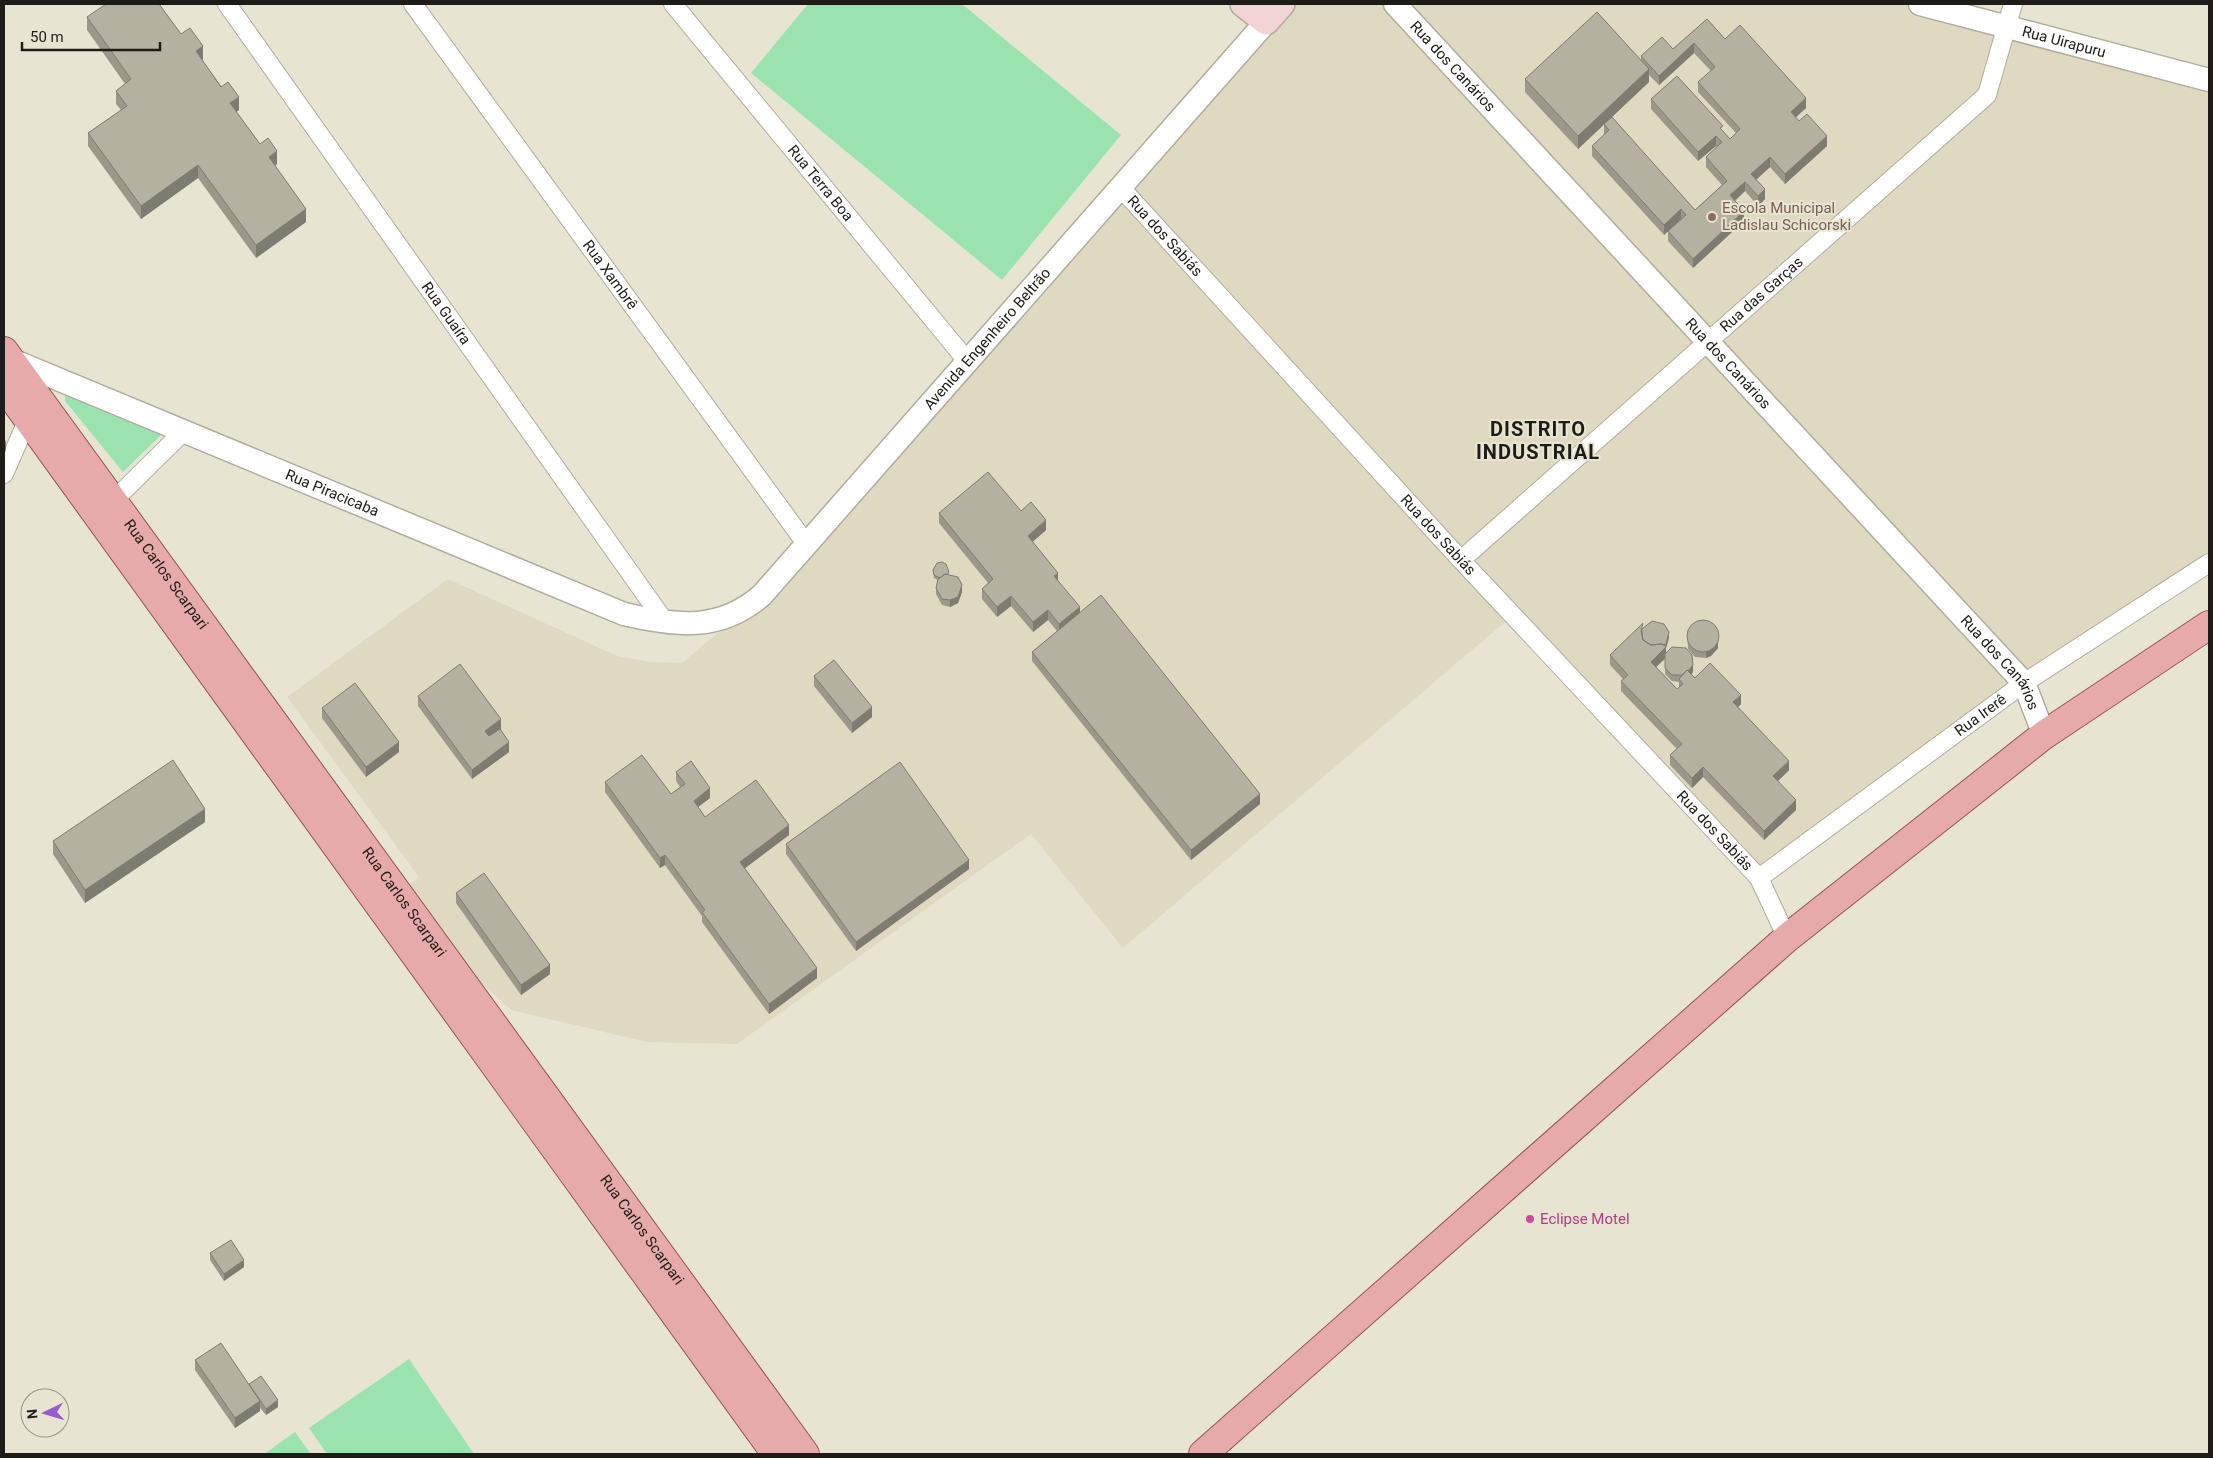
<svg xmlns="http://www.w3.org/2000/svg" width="2213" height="1458" font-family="Roboto,sans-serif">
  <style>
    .built { fill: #ded9c0 }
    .green { fill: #9be3ae }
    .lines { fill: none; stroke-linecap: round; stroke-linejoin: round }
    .minor-casing { stroke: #b0ad9c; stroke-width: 20 }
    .tertiary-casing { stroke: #b0ad9c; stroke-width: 25 }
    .secondary-casing { stroke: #b0ad9c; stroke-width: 28 }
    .primary-casing { stroke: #965352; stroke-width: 30 }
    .minor { stroke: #fff; stroke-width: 18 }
    .tertiary { stroke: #fff; stroke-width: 22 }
    .secondary { stroke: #f3d4d5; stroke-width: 25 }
    .primary { stroke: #e7aaab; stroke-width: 28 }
    .wall { fill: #9b988a; fill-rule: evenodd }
    .shaded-wall { fill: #7e7c70 }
    .building { fill: #b4b1a0; stroke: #7e7c70 }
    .education-dot { fill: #8d6e63; stroke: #e8e4d2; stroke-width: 2 }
    .hotel-dot { fill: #d1479c; stroke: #e8e4d2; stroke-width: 2 }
    .labels { text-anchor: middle; stroke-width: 4; stroke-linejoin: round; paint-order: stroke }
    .street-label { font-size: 15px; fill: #1e1c16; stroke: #e8e4d2 }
    .education-label { font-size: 15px; fill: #785e54; stroke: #e8e4d2; text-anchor: start }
    .hotel-label { font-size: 15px; fill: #b23c85; stroke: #e8e4d2; text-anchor: start }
    .district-label { font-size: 20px; font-weight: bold; letter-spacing: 1px; fill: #1e1c16; stroke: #e8e4d2 }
  </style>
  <rect width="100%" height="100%" fill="#e8e4d2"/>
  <path class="built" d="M 1282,4 L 1920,4 L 2209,80 L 2209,563 L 1759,878 L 1513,615 L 1123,948 L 1031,834 L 737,1044 L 647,1042 L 511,1010 L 391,900 L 419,877 L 287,697 L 448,579 L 617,656 L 651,662 L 682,663 L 762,595 Z"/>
  <path class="green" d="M 808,4 L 962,4 L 1121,135 L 1002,280 L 751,73 Z
    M 67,395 L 161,433 L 160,436 L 123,472 L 65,401 L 65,396 Z
    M 409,1359 L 474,1454 L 327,1454 L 309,1428 Z
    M 295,1432 L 311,1454 L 264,1454 Z"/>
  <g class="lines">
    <g class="minor-casing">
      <g id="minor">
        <path id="s1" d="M 227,4 L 665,622"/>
        <path id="s2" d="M 413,4 L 807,545"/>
        <path id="s3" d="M 673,4 L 968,362"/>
        <path id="s4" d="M 1121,188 L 1461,560 L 1759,878 L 1787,938"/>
        <path d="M 4,474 L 28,419"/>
        <path d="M 107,507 L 184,431"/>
        <path id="s5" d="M 1461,560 L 1987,95 L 2013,4"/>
        <path id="s6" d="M 1759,878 L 2024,683 L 2209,563"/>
      </g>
    </g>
    <g class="tertiary-casing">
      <g id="tertiary">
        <path id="s7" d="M 1395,4 L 2024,683 L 2044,735"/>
        <path id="s8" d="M 1920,4 L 2209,80"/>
        <path id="s9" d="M 7,358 L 624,614 C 676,626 720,632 762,595 L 1266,22"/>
      </g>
    </g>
    <g class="secondary-casing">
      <path id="secondary" d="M 1243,4 L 1266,22 L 1282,4"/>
    </g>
    <g class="primary-casing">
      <g id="primary">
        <path id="s10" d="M 4,351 L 805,1454"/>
        <path d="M 4,386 L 776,1454"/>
        <path d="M 1203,1454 L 1787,938 L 2044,735 L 2209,625"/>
      </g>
    </g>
    <use href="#minor" class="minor"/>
    <use href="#tertiary" class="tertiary"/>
    <use href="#secondary" class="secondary"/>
    <use href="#primary" class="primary"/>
  </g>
  <path class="wall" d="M 87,17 L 181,34 L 203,59 L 202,60 L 239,110 L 236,112 L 260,144 L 277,164 L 275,166 L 306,222 L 256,258 L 198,178 L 141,219 L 88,146 L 88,133 L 121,110 L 116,104 L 116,91 L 125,84 L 87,30 Z
    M 1707,19 L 1725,39 L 1806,108 L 1795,117 L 1799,121 L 1827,146 L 1785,184 L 1770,167 L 1756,180 L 1765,199 L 1758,206 L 1745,191 L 1735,201 L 1744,221 L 1693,268 L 1668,241 L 1668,231 L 1681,219 L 1664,235 L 1592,156 L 1592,146 L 1604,135 L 1604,124 L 1695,210 L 1722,185 L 1706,167 L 1706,157 L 1717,147 L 1716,146 L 1698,161 L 1651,109 L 1651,99 L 1723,131 L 1730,139 L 1736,133 L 1698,92 L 1698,82 L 1711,71 L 1694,53 L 1659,85 L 1649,75 L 1649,82 L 1578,149 L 1525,92 L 1525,79 L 1641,60 L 1641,56 L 1673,49 Z
    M 1021,511 L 1046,530 L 1032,542 L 1080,613 L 1260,804 L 1191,860 L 1032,661 L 1032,652 L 1057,631 L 1048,620 L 1033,632 L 1011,606 L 997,617 L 982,599 L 982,589 L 988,583 L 939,523 L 939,513 Z
    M 933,570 L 949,575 L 962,592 L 958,603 L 950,607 L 942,605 L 936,594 L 936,588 L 938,580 L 934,578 Z
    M 1643,629 L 1669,638 L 1666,648 L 1666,652 L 1693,672 L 1691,674 L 1695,678 L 1741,704 L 1738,707 L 1789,770 L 1778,781 L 1796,810 L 1764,840 L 1703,777 L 1692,788 L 1670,765 L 1670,755 L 1677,749 L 1621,691 L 1621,681 L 1623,679 L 1610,665 L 1610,655 ZM 1665,659 L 1665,674 L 1672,681 L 1679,682 L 1679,688 L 1677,689 L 1656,667 Z
    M 1687,631 L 1718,648 L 1711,656 L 1706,658 L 1695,657 L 1688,649 Z
    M 814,676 L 872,717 L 852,733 L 814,686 Z
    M 418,696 L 501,729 L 509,752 L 472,779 L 418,706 Z
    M 322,708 L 399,752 L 366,777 L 322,718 Z
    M 676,772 L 710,798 L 698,807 L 705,817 L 789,835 L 744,868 L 817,978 L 769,1014 L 702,922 L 702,916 L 665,865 L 660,868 L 605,792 L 605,782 L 671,794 L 680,787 L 676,781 Z
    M 205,822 L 85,903 L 53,854 L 53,841 Z
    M 786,844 L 969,869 L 856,951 L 786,854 Z
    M 456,893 L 550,974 L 521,995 L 456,903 Z
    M 210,1253 L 244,1267 L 224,1281 L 210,1260 Z
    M 195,1360 L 249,1385 L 278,1407 L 266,1415 L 260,1408 L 260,1411 L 235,1428 L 195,1370 Z"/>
  <path class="shaded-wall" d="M 1694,43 L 1694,53 L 1659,85 L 1659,76 Z
    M 203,46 L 203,59 L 196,64 L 196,51 Z
    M 1649,69 L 1649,82 L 1578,149 L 1578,136 Z
    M 239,97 L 239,110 L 230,116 L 230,103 Z
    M 1806,98 L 1806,108 L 1791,122 L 1791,112 Z
    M 1716,136 L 1716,146 L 1698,161 L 1698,152 Z
    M 1827,136 L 1827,146 L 1785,184 L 1785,174 Z
    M 277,151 L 277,164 L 269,170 L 269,157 Z
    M 1770,157 L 1770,167 L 1751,184 L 1751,174 Z
    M 198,165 L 198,178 L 141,219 L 141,206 Z
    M 1745,182 L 1745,191 L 1730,205 L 1730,195 Z
    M 1765,189 L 1765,199 L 1758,206 L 1758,196 Z
    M 306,209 L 306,222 L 256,258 L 256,245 Z
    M 1681,209 L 1681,219 L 1664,235 L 1664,225 Z
    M 1744,211 L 1744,221 L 1693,268 L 1693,259 Z
    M 6,440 L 6,450 L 4,454 L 4,444 Z
    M 1046,520 L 1046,530 L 1028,546 L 1028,536 Z
    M 1058,573 L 1058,582 L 1054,576 Z
    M 962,585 L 962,592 L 958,603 L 950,607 L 950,600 Z
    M 1011,596 L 1011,606 L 997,617 L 997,607 Z
    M 1080,607 L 1080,617 L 1059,634 L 1059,624 Z
    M 1048,610 L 1048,620 L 1033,632 L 1033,622 Z
    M 1718,631 L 1718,648 L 1711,656 L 1706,658 L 1706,652 Z
    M 1669,632 L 1669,638 L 1666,648 L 1666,657 L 1651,672 L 1651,662 Z
    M 1693,665 L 1693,672 L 1687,680 L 1682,675 Z
    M 1741,695 L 1741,704 L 1733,712 L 1733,702 Z
    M 872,707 L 872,717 L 852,733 L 852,723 Z
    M 501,719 L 501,729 L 485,740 L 485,731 Z
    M 399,742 L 399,752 L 366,777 L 366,767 Z
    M 509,742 L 509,752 L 472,779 L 472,770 Z
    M 1789,761 L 1789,770 L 1773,786 L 1773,776 Z
    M 1703,767 L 1703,777 L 1692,788 L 1692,778 Z
    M 710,788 L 710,798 L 694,810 L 694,801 Z
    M 1260,794 L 1260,804 L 1191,860 L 1191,850 Z
    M 1796,800 L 1796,810 L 1764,840 L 1764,831 Z
    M 205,809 L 205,822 L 85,903 L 85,890 Z
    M 789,825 L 789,835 L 740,872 L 740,862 Z
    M 665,855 L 665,865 L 660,868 L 660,858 Z
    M 969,860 L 969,869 L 856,951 L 856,942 Z
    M 550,965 L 550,974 L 521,995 L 521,985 Z
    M 817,968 L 817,978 L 769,1014 L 769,1004 Z
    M 244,1260 L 244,1267 L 224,1281 L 224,1274 Z
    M 278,1400 L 278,1407 L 266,1415 L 266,1409 Z
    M 260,1401 L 260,1411 L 235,1428 L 235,1418 Z"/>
  <path class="building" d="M 106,4 L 159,4 L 181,34 L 190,28 L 203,46 L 196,51 L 221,87 L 228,82 L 239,97 L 230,103 L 260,144 L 268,138 L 277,151 L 269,157 L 306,209 L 256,245 L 198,165 L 141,206 L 88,133 L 127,106 L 116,91 L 131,79 L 87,17 Z
    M 1597,12 L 1649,69 L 1578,136 L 1525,79 Z
    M 1707,19 L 1725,39 L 1740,25 L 1806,98 L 1791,112 L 1799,121 L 1807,114 L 1827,136 L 1785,174 L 1770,157 L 1751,174 L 1765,189 L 1758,196 L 1745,182 L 1730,195 L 1744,211 L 1693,259 L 1668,231 L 1686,215 L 1681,209 L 1664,225 L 1592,146 L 1609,130 L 1604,124 L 1612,117 L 1695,210 L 1727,181 L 1706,157 L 1722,142 L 1716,136 L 1698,152 L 1651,99 L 1677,76 L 1723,126 L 1720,128 L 1730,139 L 1740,129 L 1698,82 L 1715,67 L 1694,43 L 1659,76 L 1641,56 L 1662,37 L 1673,49 Z
    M 988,472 L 1021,511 L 1031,502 L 1046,520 L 1028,536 L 1058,573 L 1054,576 L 1080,607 L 1059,624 L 1048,610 L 1033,622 L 1011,596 L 997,607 L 982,589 L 993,579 L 939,513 Z
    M 942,562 L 946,564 L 949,572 L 947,575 L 945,574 L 940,578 L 934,575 L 933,570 L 937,563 Z
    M 945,574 L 958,577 L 962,585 L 958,597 L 950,600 L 942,599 L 936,588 L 938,579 Z
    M 1101,595 L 1260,794 L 1191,850 L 1032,652 Z
    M1687 636a16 16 0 1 1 32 0a16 16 0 1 1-32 0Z
    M 1652,621 L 1664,624 L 1669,632 L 1666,644 L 1664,645 L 1662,644 L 1651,645 L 1643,640 L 1642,634 L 1642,629 Z
    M 1643,623 L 1641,631 L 1643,640 L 1651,645 L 1662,644 L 1666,647 L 1651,662 L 1677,689 L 1683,684 L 1679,679 L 1687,670 L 1695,678 L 1710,663 L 1741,695 L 1733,702 L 1789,761 L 1773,776 L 1796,800 L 1764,831 L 1703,767 L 1692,778 L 1670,755 L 1682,744 L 1621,681 L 1628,675 L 1610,655 Z
    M 1672,647 L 1686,648 L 1692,655 L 1693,665 L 1688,671 L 1687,670 L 1682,675 L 1672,675 L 1665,668 L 1665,654 Z
    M 834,660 L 872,707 L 852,723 L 814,676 Z
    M 460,664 L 501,719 L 485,731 L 489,736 L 500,729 L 509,742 L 472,770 L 418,696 Z
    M 355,683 L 399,742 L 366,767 L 322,708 Z
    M 642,755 L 671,794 L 685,784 L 676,772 L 691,761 L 710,788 L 694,801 L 705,817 L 756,780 L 789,825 L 740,862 L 817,968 L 769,1004 L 702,912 L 705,910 L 665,855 L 660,858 L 605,782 Z
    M 173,760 L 205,809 L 85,890 L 53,841 Z
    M 900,762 L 969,860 L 856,942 L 786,844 Z
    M 484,873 L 550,965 L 521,985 L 456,893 Z
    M 231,1240 L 244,1260 L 224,1274 L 210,1253 Z
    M 221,1343 L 260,1401 L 235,1418 L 195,1360 Z
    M 261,1376 L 278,1400 L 266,1409 L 249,1384 Z"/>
  <circle class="education-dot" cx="1712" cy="217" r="5"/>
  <circle class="hotel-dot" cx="1530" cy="1219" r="5"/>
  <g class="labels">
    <g class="street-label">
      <text dy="5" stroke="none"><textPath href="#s8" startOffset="149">Rua Uirapuru</textPath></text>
      <text dy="5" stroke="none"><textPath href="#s7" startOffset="85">Rua dos Canários</textPath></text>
      <text dy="5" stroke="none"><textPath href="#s3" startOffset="232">Rua Terra Boa</textPath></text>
      <text dy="5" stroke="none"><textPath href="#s4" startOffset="65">Rua dos Sabiás</textPath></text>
      <text dy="5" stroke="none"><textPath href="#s2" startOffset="335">Rua Xambrê</textPath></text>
      <text dy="5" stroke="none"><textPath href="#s5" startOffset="401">Rua das Garças</textPath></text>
      <text dy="5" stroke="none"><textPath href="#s1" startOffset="379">Rua Guaíra</textPath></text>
      <text dy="5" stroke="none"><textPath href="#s9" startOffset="1155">Avenida Engenheiro Beltrão</textPath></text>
      <text dy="5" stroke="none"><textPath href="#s7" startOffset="490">Rua dos Canários</textPath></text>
      <text dy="5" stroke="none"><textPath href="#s9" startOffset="352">Rua Piracicaba</textPath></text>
      <text dy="5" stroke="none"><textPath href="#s4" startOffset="470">Rua dos Sabiás</textPath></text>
      <text dy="5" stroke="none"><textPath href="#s10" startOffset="276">Rua Carlos Scarpari</textPath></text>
      <text dy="5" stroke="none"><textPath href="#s7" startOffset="895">Rua dos Canários</textPath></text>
      <text dy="5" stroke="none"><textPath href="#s6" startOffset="275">Rua Irerê</textPath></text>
      <text dy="5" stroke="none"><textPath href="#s4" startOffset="875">Rua dos Sabiás</textPath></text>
      <text dy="5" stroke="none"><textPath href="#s10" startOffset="681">Rua Carlos Scarpari</textPath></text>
      <text dy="5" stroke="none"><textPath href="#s10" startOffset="1086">Rua Carlos Scarpari</textPath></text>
    </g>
    <g class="education-label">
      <text x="1722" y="213">Escola Municipal<tspan x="1722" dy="17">Ladislau Schicorski</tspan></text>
    </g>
    <g class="hotel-label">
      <text x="1540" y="1224">Eclipse Motel</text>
    </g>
    <g class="district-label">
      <text x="1538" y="436">DISTRITO<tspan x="1538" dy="23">INDUSTRIAL</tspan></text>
    </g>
  </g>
  <rect width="2213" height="1458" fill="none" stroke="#1e1c16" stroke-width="10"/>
  <g transform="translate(45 1413) rotate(265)"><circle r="24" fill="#e8e4d2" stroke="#979487"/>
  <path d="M0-4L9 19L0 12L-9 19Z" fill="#965ad1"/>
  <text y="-8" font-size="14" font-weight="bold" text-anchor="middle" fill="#1e1c16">N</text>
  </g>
  <path d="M22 42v8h138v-8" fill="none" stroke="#1e1c16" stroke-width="2.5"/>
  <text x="30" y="42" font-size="15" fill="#1e1c16" stroke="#e8e4d2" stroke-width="4" paint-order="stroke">50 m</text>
</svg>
